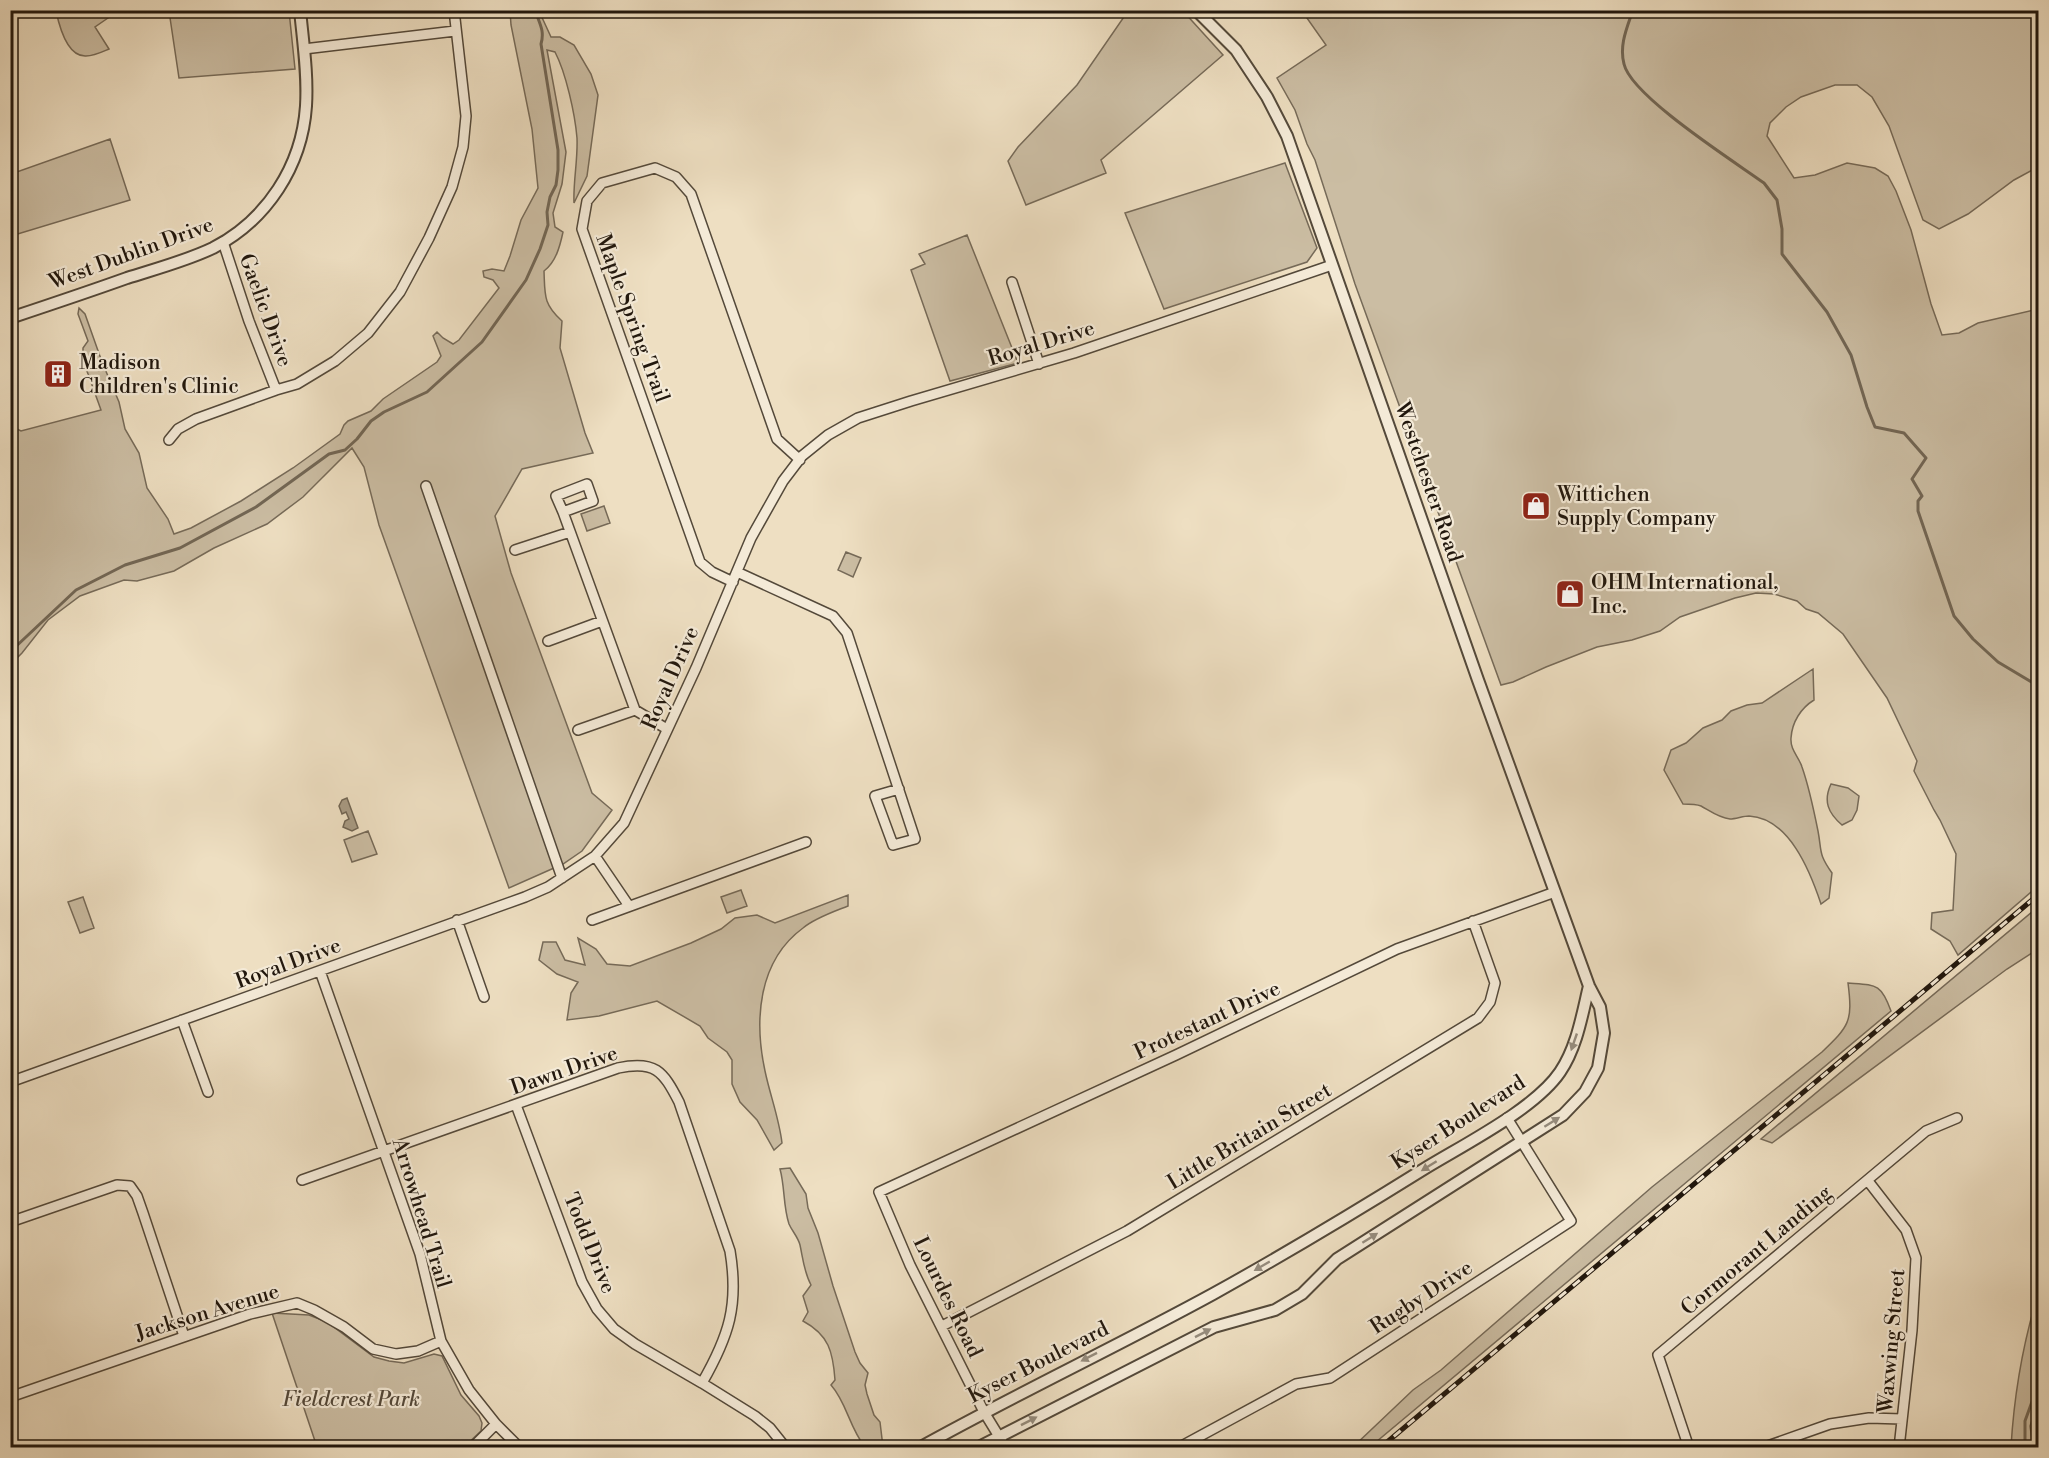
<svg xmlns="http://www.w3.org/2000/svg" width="2049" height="1458" font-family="'Libre Bodoni',serif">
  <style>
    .green { fill: #cbbda3; stroke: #766a58; stroke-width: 1.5 }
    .water { fill: #a89b84; stroke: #726654; stroke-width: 1.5 }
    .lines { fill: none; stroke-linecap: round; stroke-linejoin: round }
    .stream { stroke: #726654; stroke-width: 3 }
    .minor-casing { stroke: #54493a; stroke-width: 12 }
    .tertiary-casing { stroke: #54493a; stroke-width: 14 }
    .minor { stroke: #f4ead7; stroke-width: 9 }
    .tertiary { stroke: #f4ead7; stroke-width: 10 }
    .rail-casing { stroke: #21170d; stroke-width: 5 }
    .rail { stroke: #f4ead7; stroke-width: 3; stroke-dasharray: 9; stroke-linecap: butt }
    .oneway { fill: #958b7c }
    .labels { text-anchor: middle; stroke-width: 4.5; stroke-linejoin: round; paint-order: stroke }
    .street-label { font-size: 21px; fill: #21170d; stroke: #f4ead7 }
    .poi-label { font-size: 21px; fill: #21170d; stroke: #f4ead7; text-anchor: start }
    .park-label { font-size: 21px; font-style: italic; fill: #54493a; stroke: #f4ead7 }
  </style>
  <rect width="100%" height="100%" fill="#eedfc2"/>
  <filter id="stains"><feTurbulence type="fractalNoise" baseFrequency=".00333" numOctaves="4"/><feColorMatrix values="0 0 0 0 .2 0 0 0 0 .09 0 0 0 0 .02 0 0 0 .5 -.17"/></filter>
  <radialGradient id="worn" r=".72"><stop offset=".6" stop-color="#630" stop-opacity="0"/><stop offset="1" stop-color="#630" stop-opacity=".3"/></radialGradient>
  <path class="green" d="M 56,11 L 80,11 L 83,14 L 87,11 L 101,11 L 108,18 L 95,27 L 109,49 C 102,52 94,56 86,56 C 67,57 59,25 56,11 Z
    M 169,11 L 289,11 L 295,69 L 179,78 Z
    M 510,11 L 539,11 L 551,37 L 560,37 L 574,45 L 591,74 L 598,95 L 587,176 L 574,203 C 573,182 578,160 577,138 C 575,114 566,73 555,52 L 547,50 L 566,152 L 562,184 L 553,213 L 555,227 L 563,232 C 560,246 556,262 544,271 C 545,295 543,304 562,321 L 560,348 L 585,433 L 593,453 L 522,469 L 495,516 L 511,573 L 592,793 L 612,810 L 582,851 L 563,864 L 509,888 L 379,525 L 364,467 L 352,448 L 303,497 L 267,524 L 214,548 L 174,571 L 137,581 L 124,580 L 80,596 L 48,620 L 22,653 L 11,664 L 11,426 L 21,431 L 101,410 L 83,360 L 83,348 L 88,341 L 78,314 L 79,308 L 85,314 L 102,362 L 119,402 L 125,429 L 139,453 L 147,488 L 168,519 L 174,534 L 191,528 L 241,501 L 293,468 L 340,434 L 344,425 L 348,421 L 371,411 L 383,399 L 437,362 L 441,356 L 433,336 L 437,332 L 443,338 L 453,344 L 459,340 L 499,288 L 493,280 L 484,277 L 483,271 L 492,269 L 504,271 L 510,256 L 521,220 L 538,188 L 532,129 L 511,25 Z
    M 1128,11 L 1183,11 L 1223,55 L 1101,160 L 1106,173 L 1026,205 L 1008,161 L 1018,147 L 1077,85 Z
    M 1302,11 L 2038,11 L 2038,167 L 2014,180 L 1968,214 L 1939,229 L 1923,220 L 1889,126 L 1872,97 L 1857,85 L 1835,85 L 1801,97 L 1786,107 L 1770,123 L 1767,136 L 1794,178 L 1815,175 L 1847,163 L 1875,168 L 1888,176 L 1896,191 L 1911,230 L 1931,304 L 1942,335 L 1959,333 L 1978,323 L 2038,309 L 2038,886 L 1958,955 L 1950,941 L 1931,929 L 1932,913 L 1953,910 L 1956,854 L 1940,820 L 1934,810 L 1914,771 L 1917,761 L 1887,698 L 1843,634 L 1818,613 L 1806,609 L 1797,601 L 1774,594 L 1756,593 L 1735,598 L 1680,617 L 1660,631 L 1632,640 L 1597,647 L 1546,667 L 1513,682 L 1501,685 L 1355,284 L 1315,160 L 1307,144 L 1295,110 L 1277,78 L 1326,45 Z
    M 110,139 L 130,200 L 11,236 L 11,174 Z
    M 1285,163 L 1317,248 L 1307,262 L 1164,309 L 1125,213 Z
    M 967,235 L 1018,363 L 950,381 L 911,270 L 925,264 L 919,254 Z
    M 604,506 L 610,523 L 587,531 L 581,514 Z
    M 846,552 L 861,558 L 853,577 L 838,570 Z
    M 1813,669 L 1814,700 C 1801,708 1792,722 1791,738 C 1790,750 1799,757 1802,767 C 1809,787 1814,811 1818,831 C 1822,852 1818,853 1832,873 L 1829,898 L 1821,904 C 1810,871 1789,818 1749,816 C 1743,816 1736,819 1730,819 C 1719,818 1710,811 1701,806 C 1696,804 1689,804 1683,804 L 1664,770 L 1671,750 L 1686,743 L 1703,728 L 1722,720 L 1731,711 L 1747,705 L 1762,703 Z
    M 1831,784 L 1848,788 L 1859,796 L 1857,810 L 1852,820 L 1842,825 C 1828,813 1823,801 1831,784 Z
    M 368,831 L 377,854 L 352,862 L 344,840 Z
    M 741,890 L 747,906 L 727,913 L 721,897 Z
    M 848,895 L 848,906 C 833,912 815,918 803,928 C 758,961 754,1020 765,1071 C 770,1095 779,1118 782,1143 L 774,1150 L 757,1120 L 740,1102 L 732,1084 L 732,1060 L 727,1052 L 708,1038 L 700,1026 L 657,1001 L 599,1016 L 567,1020 L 571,993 L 578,982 L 557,974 L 539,960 L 543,942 L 556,942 L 565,960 L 585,965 L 578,938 L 596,949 L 607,964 L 630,966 L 691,943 L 721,929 L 735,918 L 757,915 L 775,923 Z
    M 83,897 L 94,928 L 80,933 L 68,902 Z
    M 2038,907 L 2038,949 L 2007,969 L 1772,1143 L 1761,1139 Z
    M 1848,983 C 1876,985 1881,983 1891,1011 L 1370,1447 L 1353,1447 L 1413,1390 L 1441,1370 L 1652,1187 L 1822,1052 C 1849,1026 1853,1022 1848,983 Z
    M 790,1168 L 806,1194 L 808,1208 L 818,1233 L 833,1286 L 855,1352 L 860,1363 L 868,1373 L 865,1385 L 867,1394 L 874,1415 L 880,1422 L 883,1447 L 865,1447 C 849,1427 847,1403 831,1385 L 835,1380 C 833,1352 829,1335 803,1321 L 808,1312 L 803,1296 L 811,1285 C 804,1272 803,1259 800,1245 C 798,1237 792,1231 789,1224 C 783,1206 785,1187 780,1169 Z
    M 2038,1294 L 2038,1402 L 2030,1426 L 2033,1447 L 2011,1447 C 2014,1396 2023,1343 2038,1294 Z
    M 272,1313 L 309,1315 L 327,1322 L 374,1357 L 389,1361 L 404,1363 L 434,1354 L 442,1356 L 461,1395 L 479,1416 L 482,1423 L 481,1431 L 464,1447 L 317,1447 Z"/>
  <path class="water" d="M 347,798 L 358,828 L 352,831 L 343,827 L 345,821 L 349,819 L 346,812 L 342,814 L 339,806 L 342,800 Z"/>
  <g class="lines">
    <path class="stream" d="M 1633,10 C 1627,28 1619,45 1624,64 C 1631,96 1735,162 1764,183 L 1777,200 L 1782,229 L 1782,254 L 1827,312 L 1851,355 L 1867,407 L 1875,427 L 1904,433 L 1926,458 L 1912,479 L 1922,496 L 1918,501 L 1918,511 L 1954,616 L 1973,639 L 1998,662 L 2038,686
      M 10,652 L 76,590 L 125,565 L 180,548 L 256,507 L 329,454 L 345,450 L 357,439 L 371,421 L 384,412 L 427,392 L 482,342 L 526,280 L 540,249 L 548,225 L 547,212 L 550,197 L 556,185 L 558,170 L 558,150 L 541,44 C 545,30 539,23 535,10
      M 2025,1448 L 2025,1421 L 2038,1385"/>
    <g class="minor-casing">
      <path id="minor" d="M 304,49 L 455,31
        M 223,242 L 249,321 L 276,390
        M 1012,282 L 1039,364
        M 169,440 L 178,429 L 196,419 L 276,390 L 297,384 L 335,361 L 368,333 L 400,292 L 429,238 L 452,187 L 463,147 L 466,116 L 454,10
        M 587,484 L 593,501 L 563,512 L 556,496 Z
        M 426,486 L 562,878
        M 563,512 L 635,710
        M 515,550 L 570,532
        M 737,572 L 833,616 L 847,633 L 915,839 L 893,845 L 875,796 L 899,789
        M 733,582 L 712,572 L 700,562 L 582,229 L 587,201 L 602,183 L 655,168 L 676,177 L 691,194 L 777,439 L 800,460
        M 548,641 L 602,621
        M 578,730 L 635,710 L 667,729
        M 595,856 L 629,906
        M 457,920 L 484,997
        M 592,920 L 806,842
        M 320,971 L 420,1254 L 441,1341 L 469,1390 L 496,1424 L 520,1448
        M 182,1020 L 208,1092
        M 10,1082 L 525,897 L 548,887 L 595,856 L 624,823 L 696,668 L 751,538 L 783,481 L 802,456 L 828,435 L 858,418 L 911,401 L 1074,353 L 1332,265
        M 516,1105 L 582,1282 L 597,1309 L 614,1329 L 635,1344 L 702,1383 L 755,1416 L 770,1428 L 786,1448
        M 302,1180 L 618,1068 C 655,1060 663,1071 679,1102 L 730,1251 C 739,1305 729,1336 702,1383
        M 1868,1181 L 1906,1230 L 1916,1258 L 1912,1330 L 1899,1448
        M 10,1222 L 117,1185 L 130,1186 L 137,1196 L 143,1213 L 184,1336
        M 942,1326 L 1127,1231 L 1478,1018 L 1490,1002 L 1495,983 L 1473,921
        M 10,1397 L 250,1314 L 297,1303 L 314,1310 L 344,1327 L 373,1349 L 396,1354 L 418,1351 L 441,1341
        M 472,1448 L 496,1424
        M 1006,1448 L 984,1412 L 910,1265 L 879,1192 L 1176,1055 L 1397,949 L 1555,892
        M 1178,1448 L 1296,1384 L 1330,1378 L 1571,1221 L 1507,1118
        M 1689,1448 L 1658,1355 L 1926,1131 L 1957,1118
        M 1762,1448 L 1830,1424 L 1869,1418 L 1902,1419"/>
    </g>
    <g class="tertiary-casing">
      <path id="tertiary" d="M 10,318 C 49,305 88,292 127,278 C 155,269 186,261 213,248 C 267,220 302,166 306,106 C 308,74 303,42 300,10
        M 919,1448 C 1016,1394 1116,1347 1213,1294 C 1285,1254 1355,1212 1424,1169 C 1463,1145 1535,1109 1560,1072 C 1577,1047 1582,1015 1589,986
        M 977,1448 L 1214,1327 L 1275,1310 L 1302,1294 L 1337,1259 L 1563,1115 L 1585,1092 L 1598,1068 L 1604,1033 L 1600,1007 L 1589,986 L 1478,680 L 1287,136 L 1267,97 L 1236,50 L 1196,10"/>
    </g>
    <use href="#minor" class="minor"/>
    <use href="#tertiary" class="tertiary"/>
    <g class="rail-casing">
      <path id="rail" d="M 1380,1448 L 2038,895"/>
    </g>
    <use href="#rail" class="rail"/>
  </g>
  <defs><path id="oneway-solid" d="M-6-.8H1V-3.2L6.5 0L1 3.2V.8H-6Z" transform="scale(1.5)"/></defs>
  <g class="oneway">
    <use href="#oneway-solid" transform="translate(1574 1042) rotate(109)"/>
    <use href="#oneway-solid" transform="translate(1552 1122) rotate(-32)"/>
    <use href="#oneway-solid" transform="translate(1429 1166) rotate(148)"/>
    <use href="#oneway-solid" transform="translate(1370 1238) rotate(-32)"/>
    <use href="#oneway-solid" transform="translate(1262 1266) rotate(150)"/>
    <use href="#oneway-solid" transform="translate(1203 1333) rotate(-27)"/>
    <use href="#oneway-solid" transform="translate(1089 1357) rotate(153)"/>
    <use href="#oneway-solid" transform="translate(1029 1421) rotate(-27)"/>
  </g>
  <defs>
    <g id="building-square" transform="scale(1.5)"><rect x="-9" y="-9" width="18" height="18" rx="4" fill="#8f2418" stroke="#f4ead7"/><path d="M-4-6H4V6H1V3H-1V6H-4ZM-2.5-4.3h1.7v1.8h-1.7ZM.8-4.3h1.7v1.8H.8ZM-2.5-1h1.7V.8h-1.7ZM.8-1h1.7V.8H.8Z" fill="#fff"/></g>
    <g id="shop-square" transform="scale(1.5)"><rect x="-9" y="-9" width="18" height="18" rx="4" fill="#8f2418" stroke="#f4ead7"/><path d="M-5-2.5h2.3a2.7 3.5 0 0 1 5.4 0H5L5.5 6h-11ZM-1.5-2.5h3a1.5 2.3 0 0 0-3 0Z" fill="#fff"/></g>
  </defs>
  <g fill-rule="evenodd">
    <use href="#building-square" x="58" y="374"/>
    <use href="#shop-square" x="1536" y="506"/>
    <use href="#shop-square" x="1570" y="594"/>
  </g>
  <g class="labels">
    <g class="street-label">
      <text transform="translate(131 253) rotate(-20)" y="7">West Dublin Drive</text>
      <text transform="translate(266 310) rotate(70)" y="7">Gaelic Drive</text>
      <text transform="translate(633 318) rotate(70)" y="7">Maple Spring Trail</text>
      <text transform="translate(1041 343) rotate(-17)" y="7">Royal Drive</text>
      <text transform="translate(1429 482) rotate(71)" y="7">Westchester Road</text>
      <text transform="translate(670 678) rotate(-66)" y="7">Royal Drive</text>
      <text transform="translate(288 963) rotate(-20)" y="7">Royal Drive</text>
      <text transform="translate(1207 1020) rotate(-25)" y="7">Protestant Drive</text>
      <text transform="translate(564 1070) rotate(-19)" y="7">Dawn Drive</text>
      <text transform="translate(1458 1122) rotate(-33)" y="7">Kyser Boulevard</text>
      <text transform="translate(1249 1136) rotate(-31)" y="7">Little Britain Street</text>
      <text transform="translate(422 1213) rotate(73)" y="7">Arrowhead Trail</text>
      <text transform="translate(590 1243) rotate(68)" y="7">Todd Drive</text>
      <text transform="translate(1756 1250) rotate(-40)" y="7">Cormorant Landing</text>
      <text transform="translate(948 1297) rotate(64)" y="7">Lourdes Road</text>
      <text transform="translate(1421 1297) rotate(-33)" y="7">Rugby Drive</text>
      <text transform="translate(207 1312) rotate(-17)" y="7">Jackson Avenue</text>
      <text transform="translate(1891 1341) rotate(-85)" y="7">Waxwing Street</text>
      <text transform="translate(1038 1362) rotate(-27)" y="7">Kyser Boulevard</text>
    </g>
    <g class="poi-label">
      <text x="79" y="369">Madison<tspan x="79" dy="24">Children's Clinic</tspan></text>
      <text x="1557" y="501">Wittichen<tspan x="1557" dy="24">Supply Company</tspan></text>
      <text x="1591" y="589">OHM International,<tspan x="1591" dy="24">Inc.</tspan></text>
    </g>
    <g class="park-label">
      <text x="351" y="1406">Fieldcrest Park</text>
    </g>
  </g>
  <rect width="2049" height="1458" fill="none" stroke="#eedfc2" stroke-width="36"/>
  <rect x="12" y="12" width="2025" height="1434" fill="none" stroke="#21170d" stroke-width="3"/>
  <rect x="18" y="18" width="2013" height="1422" fill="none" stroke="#21170d" stroke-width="1.5"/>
  <rect width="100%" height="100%" filter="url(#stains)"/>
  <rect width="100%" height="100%" fill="url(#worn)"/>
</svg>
